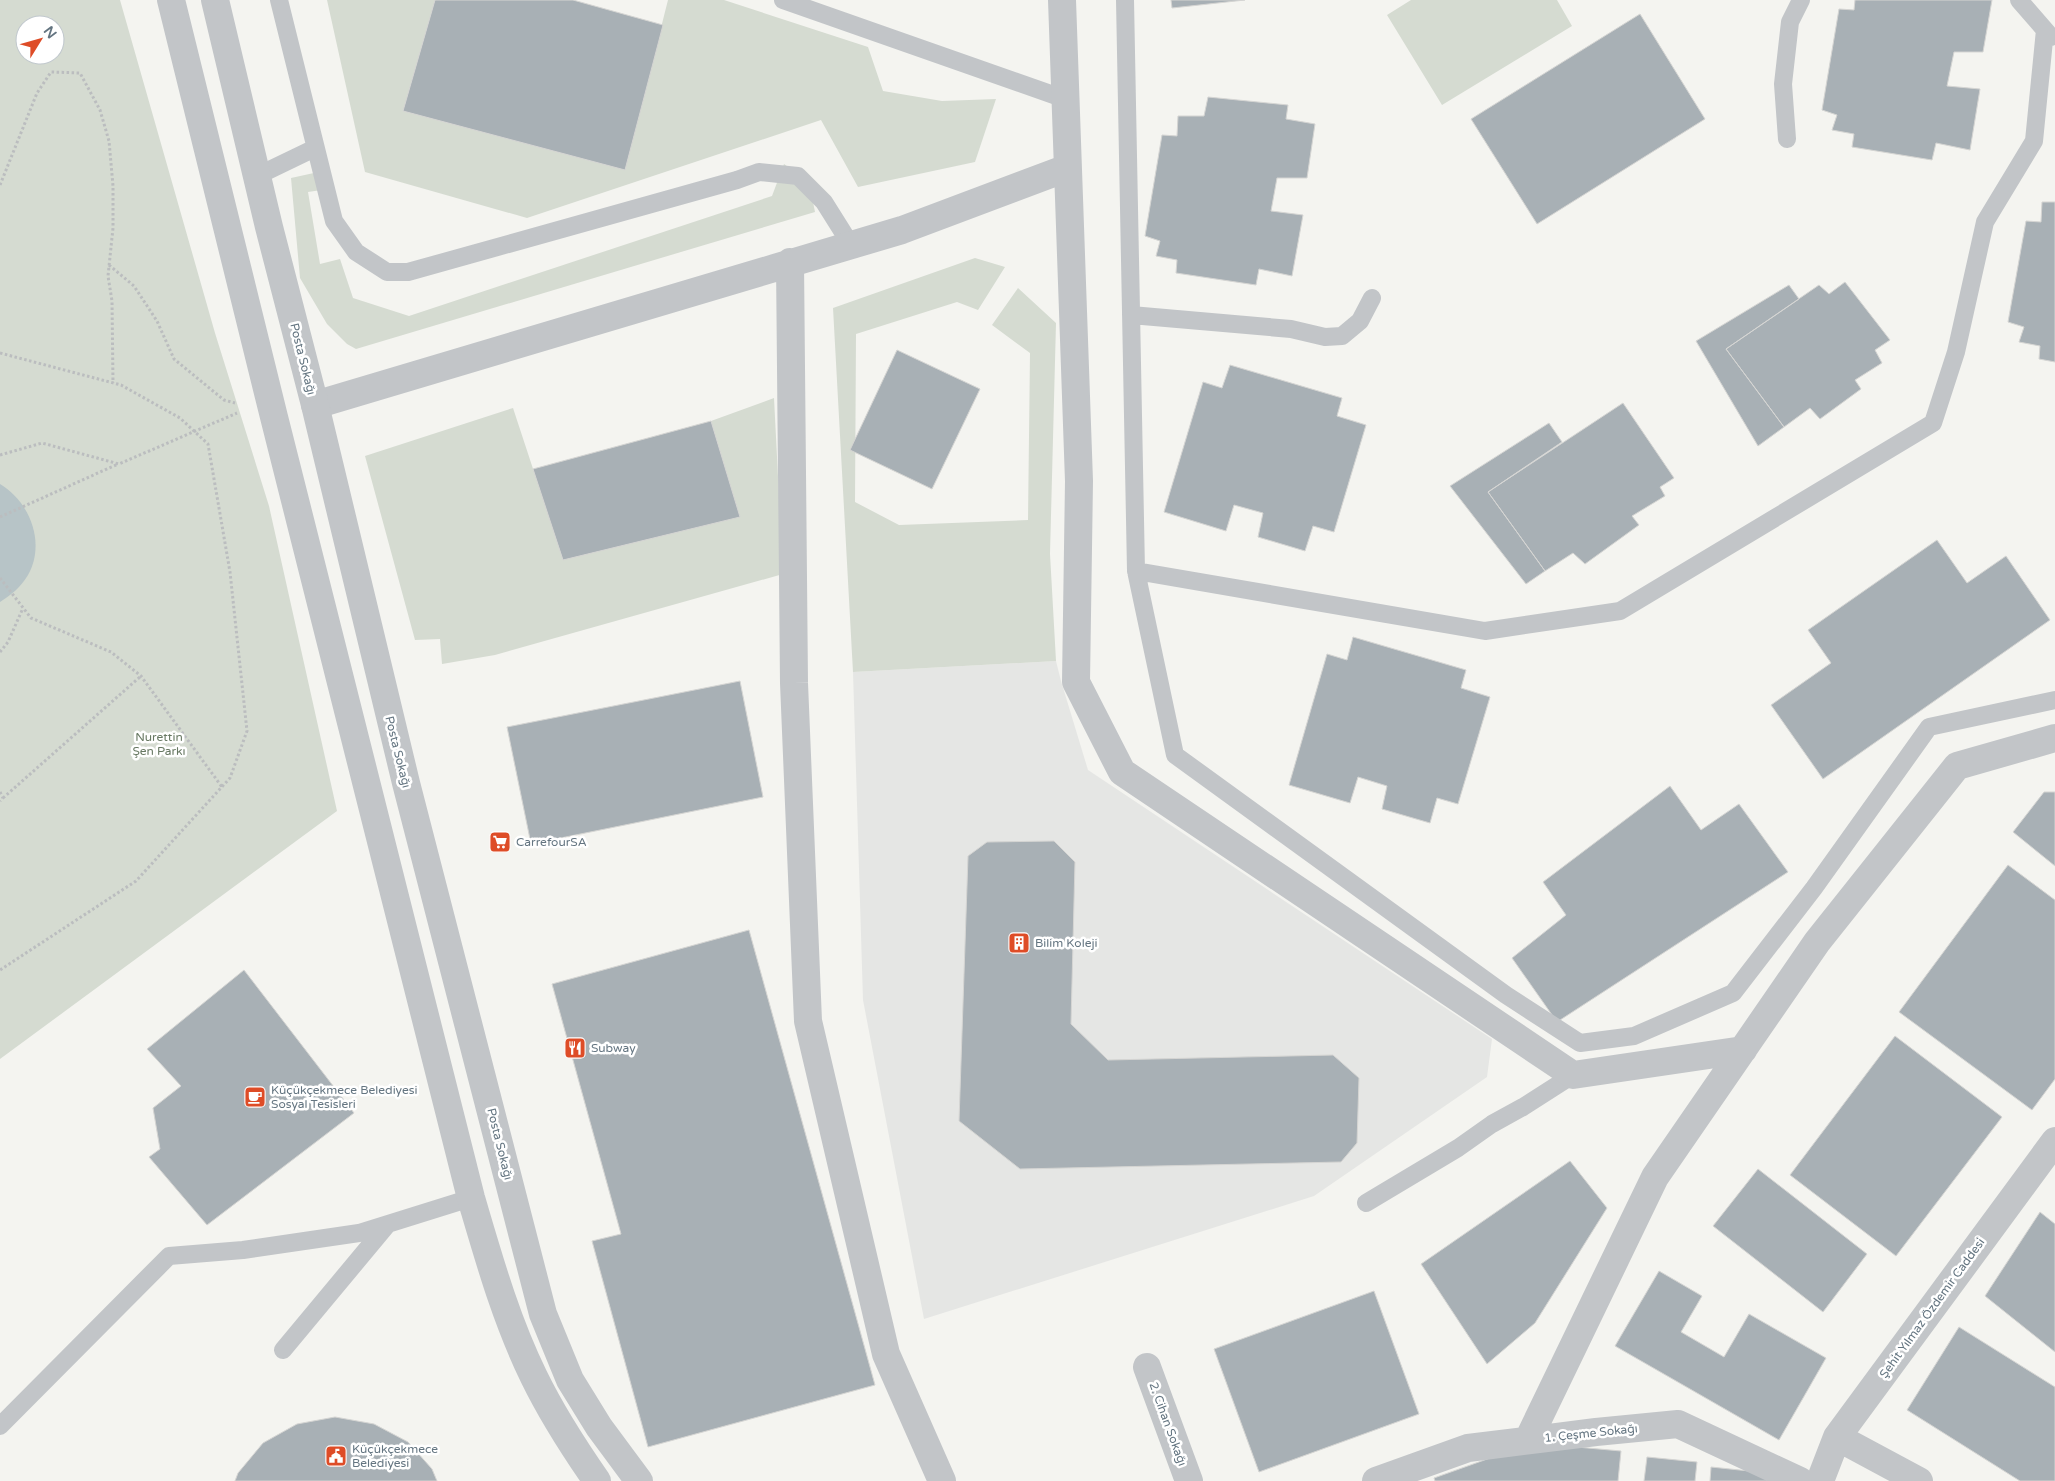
<svg xmlns="http://www.w3.org/2000/svg" width="2055" height="1481" font-family="'Varela Round',sans-serif">
  <style>
    .built { fill: #e5e6e4 }
    .green { fill: #d5dbd1; fill-rule: evenodd }
    .water { fill: #b7c4c7 }
    .building { fill: #a8b0b5; stroke: #d5d5d3 }
    .lines { fill: none; stroke-linecap: round; stroke-linejoin: round }
    .path { stroke: #bbbdbf; stroke-width: 3; stroke-dasharray: 2.5 2.5; stroke-linecap: butt }
    .service { stroke: #c2c5c8; stroke-width: 18 }
    .minor { stroke: #c2c5c8; stroke-width: 28 }
    .tertiary { stroke: #c2c5c8; stroke-width: 28 }
    .labels { text-anchor: middle; stroke-width: 5; stroke-linejoin: round; paint-order: stroke }
    .street-label { font-size: 12px; fill: #647581; stroke: #fff }
    .park-label { font-size: 12px; fill: #677862; stroke: #fff }
    .poi-label { font-size: 12px; fill: #647581; stroke: #fff; text-anchor: start }
  </style>
  <rect width="100%" height="100%" fill="#f4f4f0"/>
  <path class="built" d="M 1056,661 L 1061,681 L 1088,770 L 1492,1039 L 1487,1077 L 1314,1196 L 924,1319 L 863,1000 L 853,672 Z"/>
  <path class="green" d="M 0,0 L 120,0 L 215,333 L 269,506 L 337,811 L 0,1059 ZM 25,25 L 55,25 L 55,55 L 25,55 Z
    M 327,0 L 435,0 L 403,111 L 625,170 L 668,0 L 724,0 L 868,47 L 883,91 L 942,101 L 996,99 L 975,162 L 858,187 L 821,120 L 527,218 L 365,172 Z
    M 1411,0 L 1557,0 L 1572,26 L 1442,105 L 1387,15 Z
    M 784,164 L 809,182 L 815,212 L 356,349 L 347,344 L 327,324 L 300,278 L 291,178 L 323,171 L 328,189 L 308,192 L 320,264 L 340,259 L 353,298 L 409,316 L 772,196 Z
    M 975,258 L 1005,267 L 978,310 L 957,302 L 856,334 L 855,502 L 899,525 L 1028,520 L 1030,353 L 992,325 L 1018,288 L 1056,323 L 1050,554 L 1056,661 L 853,672 L 833,308 Z
    M 774,398 L 783,574 L 495,655 L 442,664 L 440,639 L 415,640 L 365,456 L 513,408 L 563,560 L 739,517 L 711,421 Z"/>
  <path class="water" d="M 0,484 C 30,502 46,543 28,575 C 21,587 11,595 0,602 Z"/>
  <path class="building" d="M 435,0 L 573,0 L 663,25 L 625,170 L 403,111 Z
    M 1171,0 L 1245,0 L 1172,8 Z
    M 1855,0 L 1992,0 L 1983,52 L 1954,52 L 1947,86 L 1980,89 L 1970,150 L 1936,143 L 1932,160 L 1852,147 L 1854,134 L 1832,130 L 1837,115 L 1822,110 L 1839,9 L 1854,10 Z
    M 1640,14 L 1705,119 L 1537,224 L 1471,119 Z
    M 1208,97 L 1288,105 L 1286,119 L 1315,124 L 1307,178 L 1277,178 L 1271,211 L 1303,215 L 1292,276 L 1259,269 L 1256,285 L 1176,273 L 1177,260 L 1156,256 L 1160,241 L 1145,236 L 1162,135 L 1177,136 L 1178,116 L 1204,116 Z
    M 2042,202 L 2055,202 L 2055,362 L 2039,359 L 2040,346 L 2019,342 L 2024,327 L 2008,322 L 2026,221 L 2041,222 Z
    M 1845,282 L 1890,340 L 1875,350 L 1882,363 L 1855,380 L 1861,389 L 1820,419 L 1810,408 L 1784,427 L 1726,349 L 1819,285 L 1829,294 Z
    M 1789,285 L 1799,299 L 1726,349 L 1784,427 L 1758,446 L 1696,341 Z
    M 897,350 L 980,389 L 932,489 L 850,450 Z
    M 1230,365 L 1342,398 L 1337,416 L 1366,425 L 1334,532 L 1313,526 L 1305,551 L 1258,537 L 1263,513 L 1234,505 L 1226,531 L 1164,512 L 1203,382 L 1222,388 Z
    M 1623,403 L 1674,478 L 1660,487 L 1665,496 L 1632,516 L 1639,525 L 1585,564 L 1573,553 L 1545,571 L 1488,492 Z
    M 711,421 L 740,517 L 563,560 L 533,469 Z
    M 1549,423 L 1562,442 L 1488,492 L 1545,571 L 1526,584 L 1450,486 Z
    M 1937,540 L 1967,583 L 2006,556 L 2050,620 L 1823,779 L 1771,705 L 1831,663 L 1808,630 Z
    M 1353,637 L 1466,670 L 1461,688 L 1490,697 L 1458,804 L 1437,798 L 1430,823 L 1382,809 L 1387,786 L 1358,777 L 1350,803 L 1289,785 L 1327,654 L 1347,660 Z
    M 740,681 L 763,797 L 531,844 L 507,727 Z
    M 1670,786 L 1701,830 L 1739,804 L 1788,872 L 1557,1022 L 1512,958 L 1566,915 L 1543,882 Z
    M 2044,792 L 2055,792 L 2055,866 L 2013,832 Z
    M 1054,841 L 1075,862 L 1071,1024 L 1108,1060 L 1333,1055 L 1359,1078 L 1357,1143 L 1341,1162 L 1020,1169 L 959,1121 L 968,856 L 987,842 Z
    M 2008,865 L 2055,900 L 2055,1079 L 2032,1110 L 1899,1012 Z
    M 749,930 L 875,1385 L 648,1447 L 592,1241 L 621,1234 L 552,984 Z
    M 244,970 L 354,1113 L 207,1225 L 149,1157 L 160,1149 L 153,1108 L 181,1086 L 147,1049 Z
    M 1895,1036 L 2002,1117 L 1896,1256 L 1790,1175 Z
    M 1570,1161 L 1607,1208 L 1535,1323 L 1487,1364 L 1421,1264 Z
    M 1758,1169 L 1867,1254 L 1823,1312 L 1713,1226 Z
    M 2040,1212 L 2055,1224 L 2055,1352 L 1985,1296 Z
    M 1659,1271 L 1702,1296 L 1681,1332 L 1724,1357 L 1749,1314 L 1826,1358 L 1779,1440 L 1615,1346 Z
    M 1374,1291 L 1419,1414 L 1259,1472 L 1214,1349 Z
    M 1959,1327 L 2055,1387 L 2055,1481 L 2020,1481 L 1907,1410 Z
    M 335,1417 L 374,1424 L 408,1442 L 432,1469 L 437,1481 L 235,1481 L 238,1473 L 263,1443 L 297,1424 Z
    M 1532,1443 L 1621,1451 L 1618,1481 L 1435,1481 L 1434,1478 Z
    M 1647,1457 L 1697,1462 L 1695,1481 L 1644,1481 Z
    M 1711,1467 L 1768,1473 L 1767,1481 L 1710,1481 Z"/>
  <g class="lines">
    <path class="path" d="M 0,185 L 37,93 L 51,72 L 80,73 L 100,110 L 109,141 L 113,186 L 113,228 L 108,276 L 112,301 L 113,383
      M 109,265 L 134,286 L 157,321 L 174,359 L 224,400 L 235,403
      M 0,353 L 121,385 L 180,418 L 208,444 L 230,572 L 247,731 L 230,778 L 136,881 L 0,970
      M 0,455 L 42,443 L 119,464 L 237,413
      M 0,517 L 118,464
      M 0,578 L 31,618 L 111,652 L 141,676 L 222,787
      M 0,652 L 8,642 L 23,608
      M 0,792 L 3,798 L 0,801
      M 3,798 L 141,676"/>
    <path class="service" d="M 279,0 L 334,221 L 356,252 L 387,272 L 408,272 L 737,180 L 759,172 L 798,176 L 824,202 L 851,245
      M 783,0 L 1065,99
      M 1125,0 L 1136,571 L 1175,755 L 1506,995 L 1580,1043 L 1634,1036 L 1733,993 L 1814,888 L 1929,727 L 2055,700
      M 2019,0 L 2051,37
      M 1787,139 L 1783,84 L 1790,22 L 1801,0
      M 257,176 L 315,148
      M 1131,315 L 1291,329 L 1325,337 L 1342,336 L 1360,321 L 1372,298
      M 1136,571 L 1485,631 L 1620,611 L 1933,423 L 1956,352 L 1985,222 L 2034,141 L 2045,30
      M 1366,1203 L 1458,1148 L 1492,1124 L 1523,1107 L 1573,1075
      M 283,1350 L 387,1225
      M 0,1426 L 169,1256 L 243,1250 L 359,1233 L 471,1198"/>
    <path class="minor" d="M 1062,0 L 1079,481 L 1076,682 L 1122,772 L 1573,1075 L 1743,1050
      M 790,262 L 794,683 L 808,1021 L 886,1354 L 942,1481
      M 315,405 L 902,230 L 1067,168
      M 1147,1367 L 1189,1481
      M 1837,1437 L 1919,1481
      M 1528,1440 L 1655,1177 L 1817,942 L 1957,766 L 2055,738
      M 1376,1481 L 1468,1448 L 1596,1432 L 1678,1424 L 1800,1481
      M 1820,1481 L 1837,1437 L 2055,1141"/>
    <path class="tertiary" d="M 171,0 L 274,417 L 471,1198 C 489,1259 506,1320 534,1377 C 552,1414 574,1448 597,1481
      M 215,0 L 269,227 L 315,405 L 406,783 L 543,1314 L 570,1380 L 599,1427 L 639,1481"/>
  </g>
  <defs>
    <g id="supermarket-square" transform="scale(1.125)"><rect x="-9" y="-9" width="18" height="18" rx="4" fill="#de4c27" stroke="#fff"/><path d="M-6-5.5h2.5l.6 2H6L4.5 2H-2.5L-4.4-4H-6ZM-1.5 3.2a1.3 1.3 0 1 0 .1 0ZM3 3.2a1.3 1.3 0 1 0 .1 0Z" fill="#fff"/></g>
    <g id="building-square" transform="scale(1.125)"><rect x="-9" y="-9" width="18" height="18" rx="4" fill="#de4c27" stroke="#fff"/><path d="M-4-6H4V6H1V3H-1V6H-4ZM-2.5-4.3h1.7v1.8h-1.7ZM.8-4.3h1.7v1.8H.8ZM-2.5-1h1.7V.8h-1.7ZM.8-1h1.7V.8H.8Z" fill="#fff"/></g>
    <g id="restaurant-square" transform="scale(1.125)"><rect x="-9" y="-9" width="18" height="18" rx="4" fill="#de4c27" stroke="#fff"/><path d="M-5-6h1v4h1v-4h1v4h1v-4h1v5L-1.5 .5V6h-2V.5L-5-1ZM5-6V6H3V1.5H1.5Q1.5-4 5-6Z" fill="#fff"/></g>
    <g id="cafe-square" transform="scale(1.125)"><rect x="-9" y="-9" width="18" height="18" rx="4" fill="#de4c27" stroke="#fff"/><path d="M-5.5-4.5H6V0H3Q3 3.5 0 3.5H-2.5Q-5.5 3.5-5.5 0ZM3-3.2v2h1.7v-2ZM-6 4.5H4V6H-6Z" fill="#fff"/></g>
    <g id="civic-square" transform="scale(1.125)"><rect x="-9" y="-9" width="18" height="18" rx="4" fill="#de4c27" stroke="#fff"/><path d="M-.6-6.5H3V-4.5H.6V-3L4-1V1h2V6H-6V1h2V-1L-.6-3ZM-1.2 2.5V6h2.4V2.5Z" fill="#fff"/></g>
  </defs>
  <g fill-rule="evenodd">
    <use href="#supermarket-square" x="500" y="842"/>
    <use href="#building-square" x="1019" y="943"/>
    <use href="#restaurant-square" x="575" y="1048"/>
    <use href="#cafe-square" x="255" y="1097"/>
    <use href="#civic-square" x="336" y="1456"/>
  </g>
  <g class="labels">
    <g class="street-label">
      <text transform="translate(303 359) rotate(76)" y="4">Posta Sokağı</text>
      <text transform="translate(398 752) rotate(76)" y="4">Posta Sokağı</text>
      <text transform="translate(500 1144) rotate(76)" y="4">Posta Sokağı</text>
      <text transform="translate(1932 1308) rotate(-54)" y="4">Şehit Yılmaz Özdemir Caddesi</text>
      <text transform="translate(1168 1424) rotate(70)" y="4">2. Cihan Sokağı</text>
      <text transform="translate(1591 1433) rotate(-6)" y="4">1. Çeşme Sokağı</text>
    </g>
    <g class="park-label">
      <text x="159" y="741">Nurettin<tspan x="159" dy="14">Şen Parkı</tspan></text>
    </g>
    <g class="poi-label">
      <text x="516" y="846">CarrefourSA</text>
      <text x="1035" y="947">Bilim Koleji</text>
      <text x="591" y="1052">Subway</text>
      <text x="271" y="1094">Küçükçekmece Belediyesi<tspan x="271" dy="14">Sosyal Tesisleri</tspan></text>
      <text x="352" y="1453">Küçükçekmece<tspan x="352" dy="14">Belediyesi</tspan></text>
    </g>
  </g>
  <g transform="translate(40 40) rotate(53)"><circle r="24" fill="#ffffff" stroke="#c1c8cd"/>
  <path d="M0-4L9 19L0 12L-9 19Z" fill="#de4c27"/>
  <text y="-8" font-size="14" font-weight="bold" text-anchor="middle" fill="#647581">N</text>
  </g>
</svg>
